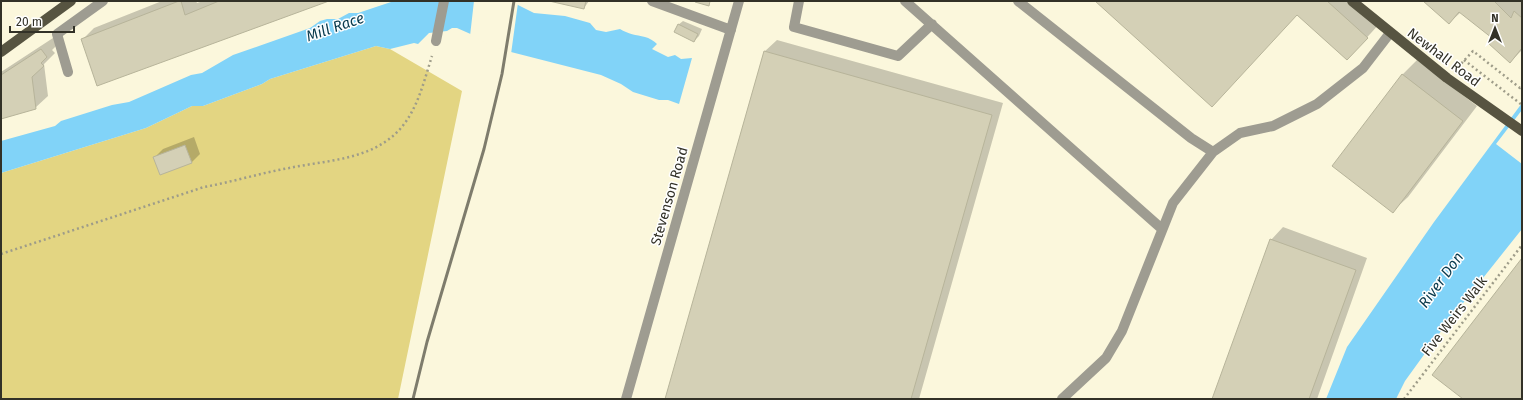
<svg xmlns="http://www.w3.org/2000/svg" width="1523" height="400" font-family="'Fira Sans',sans-serif">
  <style>
    .green { fill: #e3d582 }
    .water { fill: #81d3f8 }
    .pier { fill: #fbf7dc }
    .shadow { fill: #0003 }
    .building { fill: #d4d0b6; stroke: #b7b49a }
    .lines { fill: none; stroke-linecap: round; stroke-linejoin: round }
    .path { stroke: #9e9c89; stroke-width: 2.5; stroke-dasharray: 2 3; stroke-linecap: butt }
    .minor { stroke: #9e9c91; stroke-width: 10 }
    .major { stroke: #575441; stroke-width: 10 }
    .rail { stroke: #7e7c6c; stroke-width: 3 }
    .labels { text-anchor: middle; stroke-width: 3; stroke-linejoin: round; paint-order: stroke }
    .street-label { font-size: 14px; fill: #323127; stroke: #fff }
    .water-label { font-size: 15px; font-style: italic; fill: #093b4e; stroke: #fff }
  </style>
  <rect width="100%" height="100%" fill="#fbf7dc"/>
  <path class="green" d="M 376,46 L 390,49 L 462,91 L 398,399 L 1,399 L 1,173 L 146,128 L 192,106 L 203,106 L 262,84 L 270,79 Z"/>
  <path class="water" d="M 394,1 L 488,1 L 516,4 L 534,13 L 565,16 L 590,23 L 596,30 L 606,32 L 620,29 C 628,34 636,35 645,37 C 649,38 654,41 657,44 L 652,49 L 668,57 L 675,55 L 681,59 L 692,58 L 679,104 L 668,100 L 659,100 L 633,92 L 621,84 L 601,75 L 511,52 L 457,28 L 452,28 L 447,31 L 429,33 L 418,44 L 414,43 L 390,49 L 376,46 L 270,79 L 262,84 L 203,106 L 192,106 L 146,128 L 1,173 L 1,141 L 55,126 L 61,121 L 112,105 L 129,102 L 191,75 L 202,73 L 233,55 L 310,28 L 320,21 L 327,19 L 338,19 L 349,13 L 358,13 Z
    M 1522,103 L 1522,229 L 1444,327 L 1405,381 L 1396,399 L 1326,399 L 1347,347 L 1434,222 Z"/>
  <path class="pier" d="M 474,1 L 505,1 L 518,3 L 511,54 L 470,36 Z
    M 1522,110 L 1522,164 L 1496,144 Z"/>
  <path class="shadow" d="M 162,1 L 196,1 L 197,3 L 203,1 L 326,1 L 82,40 L 94,28 Z
    M 551,1 L 589,1 L 584,8 Z
    M 1097,1 L 1358,1 L 1381,22 L 1361,44 L 1297,14 Z
    M 1425,1 L 1522,1 L 1522,50 L 1510,62 L 1493,38 L 1461,12 L 1449,23 Z
    M 683,21 L 702,29 L 699,36 L 694,41 L 678,25 Z
    M 53,38 L 58,44 L 52,50 L 55,53 L 44,64 L 48,96 L 35,108 L 1,118 L 1,72 Z
    M 777,40 L 1003,103 L 919,399 L 666,399 L 764,52 Z
    M 1417,60 L 1477,106 L 1408,197 L 1393,211 L 1402,75 Z
    M 194,137 L 200,154 L 192,162 L 161,174 L 155,157 L 163,149 Z
    M 1283,227 L 1367,258 L 1317,399 L 1214,399 L 1271,240 Z"/>
  <path class="building" d="M 179,1 L 181,1 L 185,15 L 219,1 L 329,1 L 97,86 L 81,39 Z
    M 549,1 L 586,1 L 584,9 Z
    M 695,1 L 710,1 L 709,6 L 695,2 Z
    M 1095,1 L 1327,1 L 1368,38 L 1347,60 L 1297,15 L 1212,107 Z
    M 1423,1 L 1494,1 L 1511,18 L 1514,11 L 1522,18 L 1522,48 L 1510,63 L 1488,43 L 1492,38 L 1459,12 L 1449,24 Z
    M 678,24 L 698,34 L 694,42 L 674,32 Z
    M 41,49 L 47,57 L 41,63 L 44,66 L 32,77 L 36,109 L 1,119 L 1,75 Z
    M 764,51 L 992,115 L 911,399 L 665,399 Z
    M 1402,74 L 1463,121 L 1393,213 L 1332,166 Z
    M 185,145 L 192,163 L 160,175 L 153,157 Z
    M 1270,239 L 1356,270 L 1309,399 L 1212,399 Z
    M 1522,258 L 1522,399 L 1463,399 L 1432,375 Z"/>
  <g class="lines">
    <path class="path" d="M 1464,60 L 1522,105
      M 1458,67 L 1473,51 L 1520,88 L 1522,86
      M 1,254 L 204,187 C 232,182 261,173 289,168 C 328,160 373,160 401,128 C 418,108 424,81 432,56
      M 1404,399 L 1522,245"/>
    <path class="minor" d="M 652,1 L 731,30
      M 799,1 L 794,27 L 898,56 L 932,24
      M 905,1 L 1162,229
      M 1018,1 L 1191,138 L 1213,152
      M 436,41 L 444,1
      M 68,72 L 57,34 L 103,1
      M 626,399 L 739,1
      M 1062,399 L 1106,358 L 1122,331 L 1173,203 L 1213,152 L 1240,133 L 1273,126 L 1317,104 L 1363,68 L 1390,33"/>
    <path class="major" d="M 1352,1 L 1447,78 L 1522,131
      M 1,52 L 71,1"/>
    <path class="rail" d="M 413,399 L 427,342 L 484,149 L 502,74 L 514,1"/>
  </g>
  <g class="labels">
    <g class="street-label">
      <text transform="translate(1444 57) rotate(37)" y="5">Newhall Road</text>
      <text transform="translate(669 196) rotate(-74)" y="5">Stevenson Road</text>
      <text transform="translate(1454 316) rotate(-52)" y="5">Five Weirs Walk</text>
    </g>
    <g class="water-label">
      <text transform="translate(335 27) rotate(-19)" y="5">Mill Race</text>
      <text transform="translate(1441 280) rotate(-54)" y="5">River Don</text>
    </g>
  </g>
  <rect width="1523" height="400" fill="none" stroke="#323127" stroke-width="4"/>
  <g transform="translate(1495 28)" stroke="#ffffff" stroke-width="3" paint-order="stroke">
  <path d="M0-3L7 15L0 10L-7 15Z" fill="#323127"/>
  <text y="-6" font-size="11" font-weight="bold" text-anchor="middle" fill="#323127">N</text>
  </g>
  <path d="M10 26v6h64v-6" fill="none" stroke="#323127" stroke-width="2"/>
  <text x="16" y="26" font-size="12" fill="#323127" stroke="#ffffff" stroke-width="3" paint-order="stroke">20 m</text>
</svg>
